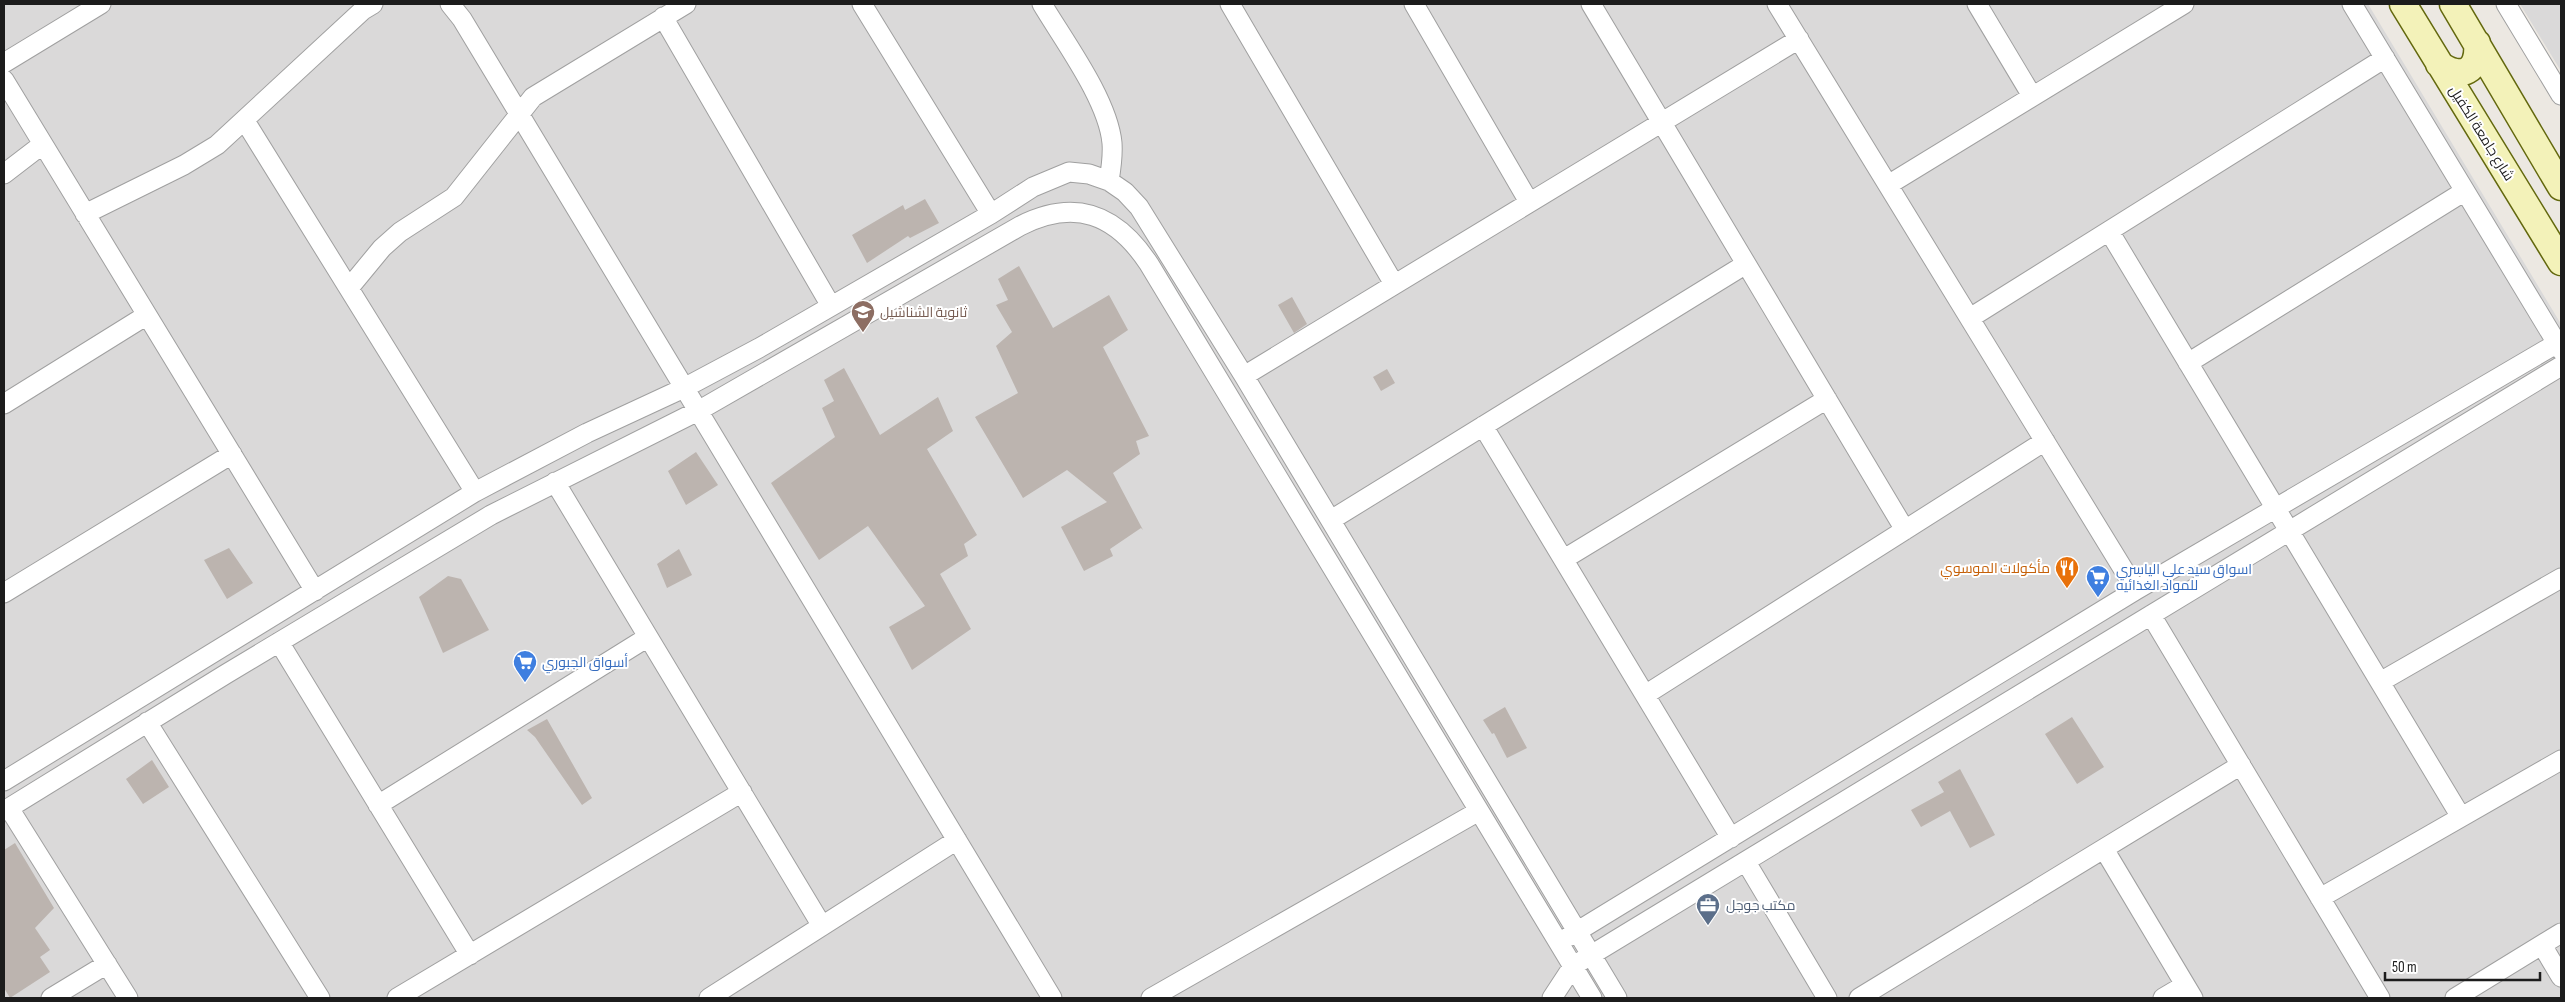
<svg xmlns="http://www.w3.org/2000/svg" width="2565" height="1002" font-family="'Sofia Sans Condensed',Cairo,sans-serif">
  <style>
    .residential { fill: #dad9d9 }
    .building { fill: #bcb4af }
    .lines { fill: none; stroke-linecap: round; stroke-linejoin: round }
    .street-casing { stroke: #a0a0a0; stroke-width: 21 }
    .secondary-casing { stroke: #63680e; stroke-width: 29 }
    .street { stroke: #fff; stroke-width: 19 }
    .secondary { stroke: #f3f2b9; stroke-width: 26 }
    .labels { text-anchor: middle; stroke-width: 4; stroke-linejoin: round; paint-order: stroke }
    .street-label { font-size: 14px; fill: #1c1c1c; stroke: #fff }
    .education-label { font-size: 14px; fill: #785e54; stroke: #fff; text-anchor: start }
    .food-label { font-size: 14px; fill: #c56008; stroke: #fff; text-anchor: end }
    .shop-label { font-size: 14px; fill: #366cbe; stroke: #fff; text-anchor: start }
    .service-label { font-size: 14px; fill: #4e5e75; stroke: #fff; text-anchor: start }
  </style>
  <rect width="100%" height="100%" fill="#ece8e2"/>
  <path class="residential" d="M 4,4 L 2368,4 L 2561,324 L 2561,998 L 4,998 Z
    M 2520,4 L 2561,4 L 2561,71 Z"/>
  <path class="building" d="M 925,199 L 939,223 L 910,238 L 908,236 L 867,263 L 852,235 L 903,205 L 905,210 Z
    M 1019,266 L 1053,328 L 1109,295 L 1128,330 L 1103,347 L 1149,436 L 1136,441 L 1140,454 L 1113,473 L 1143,530 L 1141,528 L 1110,549 L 1113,556 L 1084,571 L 1061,527 L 1107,502 L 1067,470 L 1023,498 L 975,417 L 1018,393 L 996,346 L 1012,332 L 996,305 L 1008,300 L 998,279 Z
    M 1292,297 L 1307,324 L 1294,333 L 1278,305 Z
    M 844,368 L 880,435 L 938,397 L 953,431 L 927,449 L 977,535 L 964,544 L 968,556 L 940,574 L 971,629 L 912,670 L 889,627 L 925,606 L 868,526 L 819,560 L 771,483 L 835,437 L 822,408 L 834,401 L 824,380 Z
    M 1387,369 L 1395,383 L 1381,391 L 1373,377 Z
    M 696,452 L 718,485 L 686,505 L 668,471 Z
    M 229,548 L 253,583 L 227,599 L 204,560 Z
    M 679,549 L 692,575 L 667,588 L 657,564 Z
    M 448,576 L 461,579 L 489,630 L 443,653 L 419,597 Z
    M 1505,707 L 1527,748 L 1507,758 L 1494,733 L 1492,734 L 1483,720 Z
    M 2072,717 L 2104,767 L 2077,784 L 2045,734 Z
    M 547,719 L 592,798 L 582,805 L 535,737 L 527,730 Z
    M 152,760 L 169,787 L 143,804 L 126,779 Z
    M 1960,769 L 1995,835 L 1970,848 L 1950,811 L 1921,827 L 1911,810 L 1944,792 L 1938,782 Z
    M 15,843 L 54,908 L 35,928 L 50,950 L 40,957 L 50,972 L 10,998 L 4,988 L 4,850 Z"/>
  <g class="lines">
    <g class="street-casing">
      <path id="street" d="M 450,4 L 462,19 L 1052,998
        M 862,4 L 991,214
        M 1042,4 C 1064,41 1108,100 1112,143 C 1113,156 1111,169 1109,181
        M 1230,4 L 1394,284
        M 1414,4 L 1529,202
        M 1591,4 L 1905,530
        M 1777,4 L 2136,590
        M 1977,4 L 2032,96
        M 2352,4 L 2561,350
        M 2506,4 L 2561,95
        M 663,17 L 831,306
        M 4,63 L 101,4
        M 4,80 L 315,591
        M 245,121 L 475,492
        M 4,174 L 43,144
        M 1888,185 L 2184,4
        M 85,214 L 184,165 L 217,145 L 363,10 L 373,4
        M 2109,231 L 2461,817
        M 349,288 L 382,248 L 400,232 L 454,197 L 533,97 L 686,4
        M 1970,318 L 2385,58
        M 2188,363 L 2465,191
        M 1244,376 L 1799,39
        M 4,404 L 147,315
        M 1483,426 L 1731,838
        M 555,482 L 822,926
        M 1331,520 L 1746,264
        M 1564,559 L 1827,399
        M 4,593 L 232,454
        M 2151,615 L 2380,998
        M 279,642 L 470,955
        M 2380,682 L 2561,578
        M 1645,695 L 2045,441
        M 147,722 L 320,998
        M 4,781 L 475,492 L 587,433 L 684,388 L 759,348 L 991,214 L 1033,187 L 1069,172 L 1089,174 L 1109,181 L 1125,192 L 1139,207 L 1244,376 L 1617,998
        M 378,805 L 648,637
        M 9,808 L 128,998
        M 4,811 L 226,674 L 491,515 L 698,411 L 1020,226 C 1075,198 1116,214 1149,264 L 1592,998
        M 2104,849 L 2193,998
        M 1746,862 L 1827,998
        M 2320,898 L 2561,760
        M 1568,937 L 2136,590 L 2561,341
        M 2542,945 L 2561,977
        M 51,998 L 107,964
        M 397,998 L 742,792
        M 709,998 L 957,840
        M 1151,998 L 1479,811
        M 1552,998 L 1573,966 L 2561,366
        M 1859,998 L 2241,765
        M 2163,998 L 2185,985
        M 2455,998 L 2561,933"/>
    </g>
    <g class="secondary-casing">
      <path id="secondary" d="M 2403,4 L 2561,262
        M 2453,4 L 2561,187
        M 2439,64 C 2461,81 2480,71 2477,43"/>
    </g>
    <use href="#street" class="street"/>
    <use href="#secondary" class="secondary"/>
  </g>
  <defs>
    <g id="school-pin" transform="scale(1.25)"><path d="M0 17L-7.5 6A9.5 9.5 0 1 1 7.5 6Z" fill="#8d6e63" stroke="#fff"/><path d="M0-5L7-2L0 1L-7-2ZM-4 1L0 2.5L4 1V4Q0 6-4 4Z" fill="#fff"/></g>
    <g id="restaurant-pin" transform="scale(1.25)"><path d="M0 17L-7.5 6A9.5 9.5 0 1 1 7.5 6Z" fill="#e8710a" stroke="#fff"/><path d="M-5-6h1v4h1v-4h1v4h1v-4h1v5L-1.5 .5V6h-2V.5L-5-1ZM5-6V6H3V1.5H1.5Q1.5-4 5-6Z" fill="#fff"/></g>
    <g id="supermarket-pin" transform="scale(1.25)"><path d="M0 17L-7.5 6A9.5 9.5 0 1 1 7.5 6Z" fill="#3f7fe0" stroke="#fff"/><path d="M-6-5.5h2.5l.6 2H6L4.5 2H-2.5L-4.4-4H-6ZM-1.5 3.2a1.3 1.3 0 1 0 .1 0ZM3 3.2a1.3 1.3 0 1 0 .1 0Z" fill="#fff"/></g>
    <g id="office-pin" transform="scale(1.25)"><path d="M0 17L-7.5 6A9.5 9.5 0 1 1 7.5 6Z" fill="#5c6f8a" stroke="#fff"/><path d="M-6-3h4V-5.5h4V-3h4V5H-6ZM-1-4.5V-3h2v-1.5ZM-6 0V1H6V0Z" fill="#fff"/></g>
  </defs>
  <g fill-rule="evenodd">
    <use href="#school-pin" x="863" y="312"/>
    <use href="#restaurant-pin" x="2067" y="568"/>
    <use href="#supermarket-pin" x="2098" y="577"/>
    <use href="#supermarket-pin" x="525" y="662"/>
    <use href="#office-pin" x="1708" y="905"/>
  </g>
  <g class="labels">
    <g class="street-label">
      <text transform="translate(2482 133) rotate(58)" y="5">شارع جامعة الكفيل</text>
    </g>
    <g class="education-label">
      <text x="880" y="317">ثانوية الشناشيل</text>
    </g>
    <g class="food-label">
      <text x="2050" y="573">مأكولات الموسوي</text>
    </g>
    <g class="shop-label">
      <text x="2116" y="574">اسواق سيد علي الياسري<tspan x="2116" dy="16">للمواد الغذائيه</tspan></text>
      <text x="542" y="667">أسواق الجبوري</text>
    </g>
    <g class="service-label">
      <text x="1726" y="910">مكتب جوجل</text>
    </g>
  </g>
  <rect width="2565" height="1002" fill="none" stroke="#1c1c1c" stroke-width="10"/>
  <path d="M2385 972v8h155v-8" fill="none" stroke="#1c1c1c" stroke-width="2.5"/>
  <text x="2392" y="972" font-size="15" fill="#1c1c1c" stroke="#ffffff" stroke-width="4" paint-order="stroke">50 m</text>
</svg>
